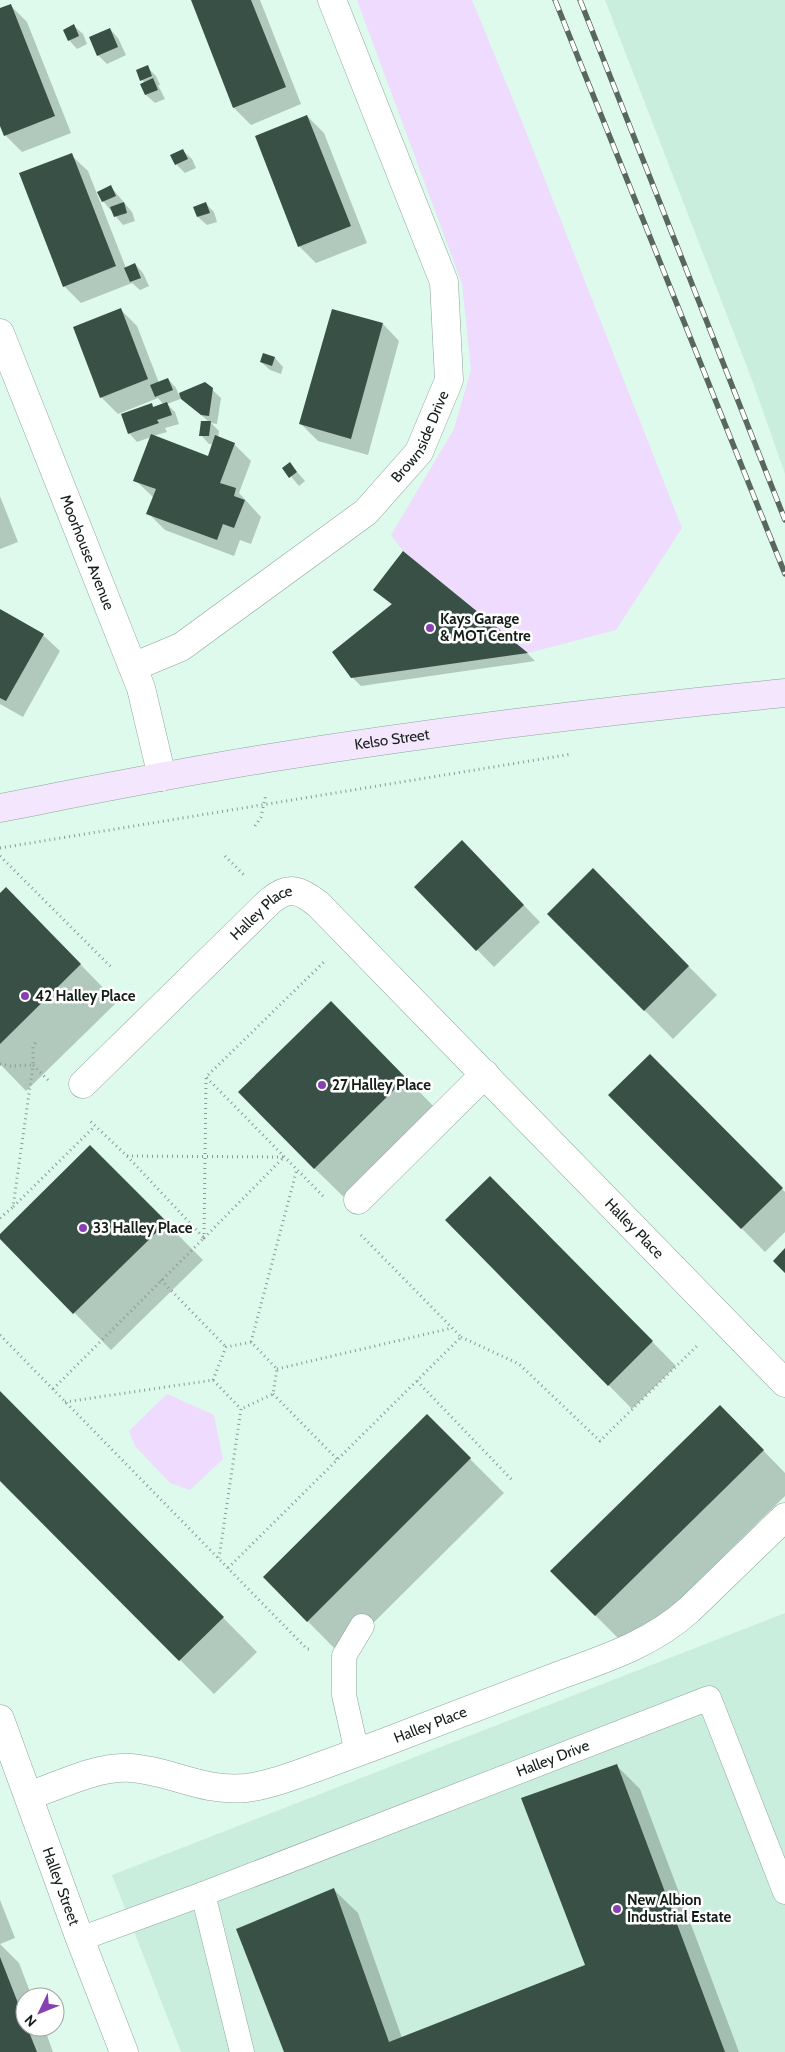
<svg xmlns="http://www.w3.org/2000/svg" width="785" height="2052" font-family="Cabin,sans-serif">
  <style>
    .built { fill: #caeedd }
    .green { fill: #eedbfd }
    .shadow { fill: #0003; fill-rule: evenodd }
    .building { fill: #385045 }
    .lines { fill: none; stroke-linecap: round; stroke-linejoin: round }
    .lane-casing { stroke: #8da69a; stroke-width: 25 }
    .street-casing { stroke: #8da69a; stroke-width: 29 }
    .secondary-casing { stroke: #8da69a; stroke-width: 29 }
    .path { stroke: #879b91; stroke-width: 3; stroke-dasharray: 1 4; stroke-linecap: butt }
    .lane { stroke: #fff; stroke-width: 24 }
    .street { stroke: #fff; stroke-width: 28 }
    .secondary { stroke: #f3e6fd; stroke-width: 28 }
    .rail-casing { stroke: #586860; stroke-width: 5.5 }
    .rail { stroke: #fff; stroke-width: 4; stroke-dasharray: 11; stroke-linecap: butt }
    .poi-dot { fill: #8740b2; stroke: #fff; stroke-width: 2 }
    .labels { text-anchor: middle; stroke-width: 5; stroke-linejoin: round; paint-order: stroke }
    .street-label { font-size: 15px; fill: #151f1a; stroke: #fff }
    .poi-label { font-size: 15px; font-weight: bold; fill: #151f1a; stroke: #fff; text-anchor: start }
  </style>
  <rect width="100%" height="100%" fill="#defaec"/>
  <path class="built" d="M 605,0 L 785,0 L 785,474 L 752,380 Z
    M 785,1613 L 785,2052 L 181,2052 L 112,1875 Z"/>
  <path class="green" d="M 357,0 L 472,0 L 523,124 L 682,528 L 616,630 L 528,653 L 403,551 L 391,535 L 454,429 L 471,370 L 462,284 Z
    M 167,1394 L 214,1415 L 223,1459 L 190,1490 L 170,1483 L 135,1446 L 129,1431 Z"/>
  <path class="shadow" d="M 192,0 L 260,0 L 301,104 L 251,125 L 234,108 Z
    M 11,6 L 27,22 L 71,133 L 22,152 L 5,135 L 0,123 L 0,10 Z
    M 74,26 L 83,34 L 87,44 L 77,49 L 69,40 Z
    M 110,29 L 118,38 L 126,55 L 107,64 L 98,55 Z
    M 147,67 L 156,76 L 160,85 L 158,85 L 165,99 L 155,103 L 146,95 L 142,85 L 145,83 L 142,80 Z
    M 307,116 L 324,133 L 367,243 L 316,263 L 299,246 Z
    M 183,151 L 192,159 L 196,168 L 185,173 L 176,164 Z
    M 71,155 L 88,171 L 126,268 L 135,264 L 143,273 L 149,286 L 140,290 L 132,283 L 81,303 L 64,286 Z
    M 111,187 L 132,212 L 135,221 L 123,225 L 103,201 L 99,192 Z
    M 206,204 L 214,212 L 217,222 L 207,225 L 198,217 Z
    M 120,309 L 137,326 L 159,383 L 168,379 L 176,388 L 179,395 L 205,383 L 221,398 L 217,424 L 211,423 L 219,431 L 218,438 L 234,444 L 251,461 L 239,493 L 261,517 L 251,544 L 240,540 L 234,556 L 165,530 L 148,513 L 154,498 L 135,480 L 151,437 L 137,442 L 129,433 L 151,405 L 154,408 L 164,405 L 158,398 L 118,414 L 101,397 ZM 183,398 L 210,423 L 201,435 L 209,444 L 213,444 L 208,457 L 153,436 L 167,432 L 165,428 L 179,424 L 175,412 L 167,404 Z
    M 383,324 L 399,341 L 368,455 L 318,441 L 301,424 Z
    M 264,354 L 275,358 L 283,367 L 281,374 L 270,370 L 261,362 Z
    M 290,464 L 305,481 L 299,486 L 284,468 Z
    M 0,496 L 18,542 L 0,549 Z
    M 403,553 L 527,653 L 535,661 L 361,686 L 352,677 L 392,605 L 375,590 Z
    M 0,610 L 43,635 L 60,651 L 23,717 L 0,704 Z
    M 479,859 L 540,922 L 494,967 L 416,887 Z
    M 593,870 L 717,995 L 673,1039 L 549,914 Z
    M 0,895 L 42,925 L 117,1002 L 26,1091 L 0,1064 Z
    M 368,1039 L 442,1115 L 351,1204 L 314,1168 Z
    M 650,1056 L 785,1192 L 785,1232 L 765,1252 L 610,1095 Z
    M 90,1147 L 203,1260 L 111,1350 L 0,1237 Z
    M 514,1201 L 676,1366 L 632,1409 L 447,1220 Z
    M 0,1393 L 257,1652 L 214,1694 L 0,1479 Z
    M 427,1416 L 504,1493 L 341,1655 L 264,1577 Z
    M 754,1441 L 785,1473 L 785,1496 L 629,1649 L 551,1571 Z
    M 617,1766 L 640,1789 L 739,2052 L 285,2052 L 334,1890 L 358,1913 L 402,2038 L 587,1966 Z
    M 0,1900 L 15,1938 L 0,1944 L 19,1963 L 32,1997 L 25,1997 L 25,2027 L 44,2027 L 53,2052 L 0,2052 Z"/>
  <path class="building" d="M 191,0 L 251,0 L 286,87 L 233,108 Z
    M 11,4 L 55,116 L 4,136 L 0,126 L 0,8 Z
    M 74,24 L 79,36 L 68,41 L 63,30 Z
    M 110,28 L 118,47 L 97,56 L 89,37 Z
    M 148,65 L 152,76 L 140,81 L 136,70 Z
    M 153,78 L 158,90 L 145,95 L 140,84 Z
    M 307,115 L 351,226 L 298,247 L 255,136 Z
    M 183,149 L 188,159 L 175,165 L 170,155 Z
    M 72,153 L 116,266 L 63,287 L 19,173 Z
    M 111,185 L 116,196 L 102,202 L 97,192 Z
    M 124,202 L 127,213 L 114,217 L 110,207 Z
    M 206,202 L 210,213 L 197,217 L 193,207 Z
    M 135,263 L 141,278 L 130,282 L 124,268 Z
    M 121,308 L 148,379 L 100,398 L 73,327 Z
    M 332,309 L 383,323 L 351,439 L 299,424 Z
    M 263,353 L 275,357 L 272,366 L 260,362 Z
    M 168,378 L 173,390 L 155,397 L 150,385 Z
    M 205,382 L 213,388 L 209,416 L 201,415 L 181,399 L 179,393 Z
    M 167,402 L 172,415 L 157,420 L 159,423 L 128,434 L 121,414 L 152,403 L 153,407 Z
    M 201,421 L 211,421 L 209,436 L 199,436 Z
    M 151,434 L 208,456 L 215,435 L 235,443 L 220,483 L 236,488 L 234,496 L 245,500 L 234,528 L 223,524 L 217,540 L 146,514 L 156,489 L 133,481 Z
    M 290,462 L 297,472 L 289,478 L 282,468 Z
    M 403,551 L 528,653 L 351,678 L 332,652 L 392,604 L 373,590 Z
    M 0,609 L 44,634 L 6,701 L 0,698 Z
    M 462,840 L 524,905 L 476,951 L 414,887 Z
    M 593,868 L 689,966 L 644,1011 L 547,914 Z
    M 6,887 L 81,964 L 0,1044 L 0,893 Z
    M 331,1001 L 406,1078 L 314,1169 L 238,1092 Z
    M 650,1054 L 783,1188 L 741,1229 L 608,1095 Z
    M 90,1145 L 167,1222 L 73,1314 L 0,1239 L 0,1234 Z
    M 490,1176 L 653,1341 L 608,1386 L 445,1220 Z
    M 785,1248 L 785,1273 L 773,1261 Z
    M 0,1391 L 224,1617 L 179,1661 L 0,1481 Z
    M 720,1405 L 764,1450 L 595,1616 L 550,1571 Z
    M 427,1414 L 471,1458 L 307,1622 L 263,1577 Z
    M 617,1764 L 725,2052 L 284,2052 L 236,1929 L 334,1888 L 389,2042 L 585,1965 L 521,1798 Z
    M 0,1957 L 25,2021 L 25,2027 L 27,2027 L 37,2052 L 0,2052 Z"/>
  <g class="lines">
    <g class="lane-casing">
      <g id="lane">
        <path d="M 357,1753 L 344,1695 L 344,1656 L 362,1626"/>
        <path d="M 203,1894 L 242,2052"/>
        <path id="s1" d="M 80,1939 L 203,1894 L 709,1698 L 785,1892"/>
      </g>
    </g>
    <g class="street-casing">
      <g id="street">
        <path id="s2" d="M 0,333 L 141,688 L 162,777"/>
        <path id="s3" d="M 133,667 L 181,647 L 366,512 L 419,452 L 449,380 L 444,282 L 332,0"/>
        <path id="s4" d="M 83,1084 L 270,901 C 289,885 300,890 318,904 L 785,1383"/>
        <path d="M 358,1200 L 485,1074"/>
        <path id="s5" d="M 0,1719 L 80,1939 L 124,2052"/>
        <path id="s6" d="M 29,1796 C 60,1785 97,1766 131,1768 C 172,1771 201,1792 246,1788 C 269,1785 293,1776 315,1768 C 348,1756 381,1744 414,1731 C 461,1713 508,1695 555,1677 C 604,1659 650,1645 689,1610 L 785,1517"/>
      </g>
    </g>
    <g class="secondary-casing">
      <g id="secondary">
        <path id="s7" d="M 0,808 C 87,791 175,773 263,759 C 436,731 611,710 785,693"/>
      </g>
    </g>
    <path class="path" d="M 255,826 L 261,817 L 266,794
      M 0,848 L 572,754
      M 0,856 L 111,967
      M 225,856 L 246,877
      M 0,1064 L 10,1066 L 33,1065 L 33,1047 L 37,1040
      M 206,1078 L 204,1238 L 284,1157
      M 48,1080 L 33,1065 L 13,1207 L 95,1126
      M 127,1156 L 284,1157
      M 323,1196 L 206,1077 L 326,960
      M 0,1218 L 13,1207
      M 161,1280 L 226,1347
      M 0,1335 L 307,1649 L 311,1649
      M 461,1337 L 519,1364 L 600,1441 L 698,1345
      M 251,1342 L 297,1169
      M 277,1369 L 452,1328
      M 213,1380 L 226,1347 L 251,1342 L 277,1369 L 273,1394 L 241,1409
      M 417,1381 L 513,1481
      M 53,1389 L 204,1238 L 127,1156 L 88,1119
      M 273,1394 L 338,1460
      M 65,1402 L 213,1380 L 241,1409 L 219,1558
      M 228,1568 L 461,1337 L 361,1235"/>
    <use href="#lane" class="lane"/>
    <use href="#street" class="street"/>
    <use href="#secondary" class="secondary"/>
    <g class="rail-casing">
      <path id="rail" d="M 555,0 L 785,574
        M 580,0 L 785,520"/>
    </g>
    <use href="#rail" class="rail"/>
  </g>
  <g class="poi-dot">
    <circle cx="430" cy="628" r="5"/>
    <circle cx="25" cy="996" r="5"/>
    <circle cx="322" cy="1085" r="5"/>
    <circle cx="83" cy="1228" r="5"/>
    <circle cx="617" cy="1909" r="5"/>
  </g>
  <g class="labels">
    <g class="street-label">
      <text dy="5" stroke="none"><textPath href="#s3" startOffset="375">Brownside Drive</textPath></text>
      <text dy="5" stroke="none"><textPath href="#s2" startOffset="236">Moorhouse Avenue</textPath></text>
      <text dy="5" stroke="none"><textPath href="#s7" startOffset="398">Kelso Street</textPath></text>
      <text dy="5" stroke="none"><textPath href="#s4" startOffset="248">Halley Place</textPath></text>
      <text dy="5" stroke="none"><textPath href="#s4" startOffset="769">Halley Place</textPath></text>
      <text dy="5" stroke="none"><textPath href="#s6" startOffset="419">Halley Place</textPath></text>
      <text dy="5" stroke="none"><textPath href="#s1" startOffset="506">Halley Drive</textPath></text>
      <text dy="5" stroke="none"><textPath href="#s5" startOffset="178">Halley Street</textPath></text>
    </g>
    <g class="poi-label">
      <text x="440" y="624">Kays Garage<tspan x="440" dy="17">&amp; MOT Centre</tspan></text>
      <text x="35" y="1001">42 Halley Place</text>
      <text x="332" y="1090">27 Halley Place</text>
      <text x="93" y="1233">33 Halley Place</text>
      <text x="627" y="1905">New Albion<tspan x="627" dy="17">Industrial Estate</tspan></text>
    </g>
  </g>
  <g transform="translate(40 2012) rotate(227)"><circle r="24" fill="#ffffff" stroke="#a1a5a3"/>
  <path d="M0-4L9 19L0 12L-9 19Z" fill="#8740b2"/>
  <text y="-8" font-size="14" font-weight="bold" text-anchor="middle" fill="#151f1a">N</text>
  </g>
</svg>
